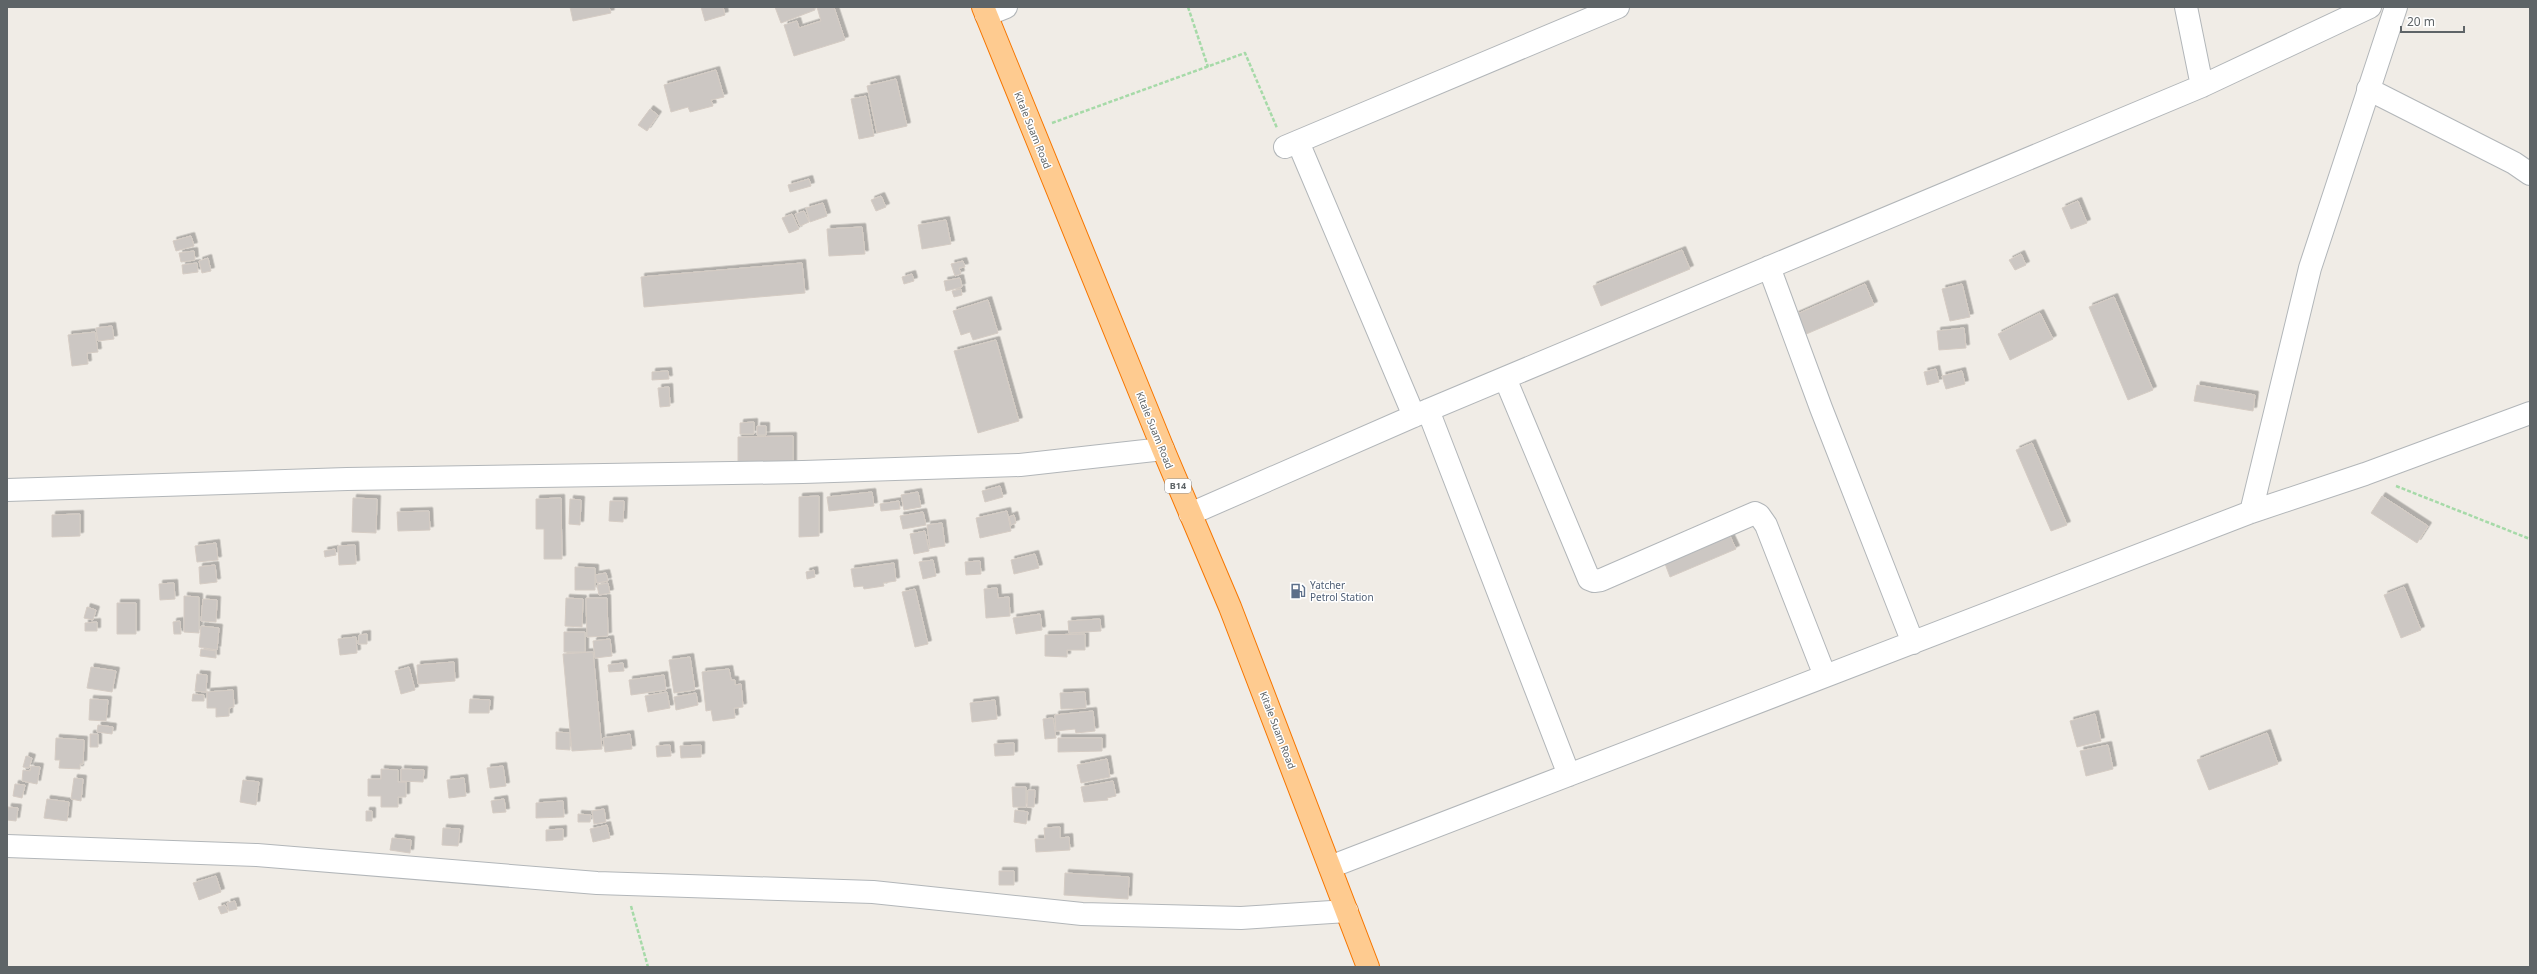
<svg xmlns="http://www.w3.org/2000/svg" width="2537" height="974" font-family="'Noto Sans',sans-serif">
  <style>
    .building { fill: #ccc7c3; stroke: #d5ccc4; filter: url(#shadow) }
    .lines { fill: none; stroke-linecap: round; stroke-linejoin: round }
    .minor-casing { stroke: #b2b6b9; stroke-width: 24 }
    .highway-casing { stroke: #f67600; stroke-width: 24 }
    .path { stroke: #a6daa8; stroke-width: 2.5; stroke-dasharray: 4 2; stroke-linecap: butt }
    .minor { stroke: #fff; stroke-width: 22 }
    .highway { stroke: #fecb90; stroke-width: 22 }
    .labels { text-anchor: middle; stroke-width: 3; stroke-linejoin: round; paint-order: stroke }
    .shield { fill: #fff; stroke: #8e9295; stroke-width: 1 }
    .shield-label { font-size: 9px; font-weight: bold; fill: #5e6467 }
    .street-label { font-size: 10px; fill: #5e6467; stroke: #fff }
    .service-label { font-size: 10px; fill: #4e5e75; stroke: #fff; text-anchor: start }
  </style>
  <defs>
    <filter id="shadow"><feDropShadow dx="3.5" dy="-3.5" stdDeviation="0" flood-color="#0004"/></filter>
  </defs>
  <rect width="100%" height="100%" fill="#f0ece6"/>
  <path class="building" d="M 570,7 L 609,7 L 611,13 L 573,21 Z
    M 701,7 L 723,7 L 725,15 L 705,21 Z
    M 775,7 L 814,7 L 815,10 L 781,23 Z
    M 817,7 L 834,7 L 845,40 L 794,56 L 784,25 L 797,21 L 799,28 L 821,21 Z
    M 716,70 L 724,97 L 711,100 L 713,106 L 690,112 L 688,107 L 671,112 L 664,85 Z
    M 896,79 L 907,126 L 877,133 L 867,86 Z
    M 866,96 L 874,136 L 859,139 L 851,99 Z
    M 650,109 L 658,115 L 647,131 L 638,125 Z
    M 809,179 L 811,186 L 790,192 L 788,185 Z
    M 881,196 L 886,207 L 876,211 L 871,200 Z
    M 2078,201 L 2087,223 L 2071,229 L 2062,208 Z
    M 823,203 L 827,216 L 810,222 L 806,208 Z
    M 804,211 L 809,222 L 800,226 L 795,214 Z
    M 792,214 L 799,229 L 789,233 L 782,218 Z
    M 946,220 L 951,244 L 922,249 L 918,225 Z
    M 862,227 L 865,254 L 829,256 L 827,229 Z
    M 191,236 L 194,246 L 176,251 L 173,241 Z
    M 1682,250 L 1690,269 L 1601,306 L 1593,286 Z
    M 194,251 L 195,260 L 181,262 L 179,253 Z
    M 2021,254 L 2026,265 L 2015,270 L 2009,260 Z
    M 208,258 L 211,271 L 202,273 L 199,261 Z
    M 963,261 L 965,267 L 959,268 L 961,274 L 955,276 L 951,264 Z
    M 197,263 L 198,272 L 183,274 L 182,265 Z
    M 802,263 L 805,293 L 644,307 L 641,277 Z
    M 912,274 L 914,281 L 904,284 L 902,277 Z
    M 960,278 L 962,287 L 946,291 L 944,281 Z
    M 1865,284 L 1874,305 L 1804,335 L 1795,315 Z
    M 1962,284 L 1970,317 L 1950,321 L 1942,289 Z
    M 961,289 L 962,295 L 954,297 L 952,291 Z
    M 2114,297 L 2153,390 L 2128,400 L 2089,307 Z
    M 988,300 L 998,333 L 973,340 L 970,332 L 961,335 L 953,311 Z
    M 2040,313 L 2053,339 L 2010,360 L 1998,334 Z
    M 112,326 L 114,339 L 98,341 L 96,328 Z
    M 1964,328 L 1966,348 L 1939,350 L 1937,331 Z
    M 95,332 L 98,352 L 87,353 L 88,364 L 72,366 L 68,335 Z
    M 996,340 L 1019,421 L 978,433 L 954,351 Z
    M 1936,369 L 1939,382 L 1927,385 L 1924,372 Z
    M 668,371 L 669,379 L 652,380 L 652,372 Z
    M 1962,371 L 1965,384 L 1946,389 L 1942,376 Z
    M 2197,385 L 2255,395 L 2253,411 L 2194,401 Z
    M 669,387 L 670,406 L 660,407 L 658,388 Z
    M 754,422 L 754,434 L 740,434 L 740,423 Z
    M 757,426 L 766,426 L 766,435 L 757,435 Z
    M 793,436 L 793,465 L 738,466 L 738,437 Z
    M 2032,443 L 2067,525 L 2051,531 L 2016,450 Z
    M 1000,486 L 1003,497 L 985,502 L 982,491 Z
    M 872,492 L 874,506 L 829,511 L 827,497 Z
    M 918,492 L 921,507 L 904,510 L 901,495 Z
    M 819,496 L 819,536 L 799,537 L 799,497 Z
    M 2382,496 L 2428,526 L 2417,543 L 2371,513 Z
    M 353,498 L 377,499 L 376,533 L 352,532 Z
    M 561,498 L 562,559 L 544,559 L 544,529 L 536,529 L 536,499 Z
    M 570,499 L 581,500 L 580,525 L 569,524 Z
    M 610,501 L 624,501 L 623,522 L 609,521 Z
    M 899,501 L 900,509 L 881,511 L 880,504 Z
    M 429,511 L 430,530 L 398,531 L 397,512 Z
    M 1007,511 L 1011,531 L 980,538 L 976,518 Z
    M 923,512 L 926,525 L 903,529 L 900,516 Z
    M 80,514 L 80,536 L 52,537 L 52,515 Z
    M 1014,515 L 1016,523 L 1011,525 L 1009,517 Z
    M 942,523 L 945,546 L 930,548 L 927,525 Z
    M 925,531 L 929,551 L 914,554 L 910,534 Z
    M 1729,534 L 1736,549 L 1670,577 L 1664,561 Z
    M 216,543 L 218,560 L 197,562 L 195,546 Z
    M 355,545 L 356,564 L 339,565 L 338,546 Z
    M 335,549 L 336,555 L 325,557 L 324,551 Z
    M 1035,554 L 1039,568 L 1014,574 L 1011,560 Z
    M 933,560 L 936,576 L 923,579 L 919,562 Z
    M 980,561 L 981,574 L 966,575 L 965,562 Z
    M 894,563 L 896,581 L 883,583 L 884,586 L 864,589 L 863,586 L 854,587 L 851,569 Z
    M 215,565 L 217,582 L 200,584 L 199,567 Z
    M 575,567 L 595,568 L 595,590 L 575,590 Z
    M 814,570 L 815,577 L 807,579 L 806,572 Z
    M 606,573 L 608,581 L 597,583 L 595,575 Z
    M 174,583 L 175,599 L 160,600 L 159,584 Z
    M 608,583 L 610,593 L 599,595 L 597,585 Z
    M 2404,587 L 2421,630 L 2401,638 L 2384,595 Z
    M 997,588 L 998,598 L 1009,597 L 1010,616 L 986,618 L 984,589 Z
    M 915,589 L 928,644 L 915,647 L 902,592 Z
    M 184,596 L 199,597 L 199,633 L 184,632 Z
    M 566,598 L 583,599 L 582,627 L 565,626 Z
    M 586,598 L 607,598 L 608,636 L 587,637 Z
    M 203,599 L 217,600 L 216,622 L 201,621 Z
    M 117,603 L 136,603 L 136,634 L 117,634 Z
    M 87,607 L 96,610 L 93,620 L 84,618 Z
    M 1040,614 L 1042,630 L 1016,634 L 1013,618 Z
    M 1100,619 L 1101,631 L 1069,633 L 1068,621 Z
    M 180,621 L 181,634 L 174,634 L 173,622 Z
    M 97,622 L 97,631 L 85,631 L 85,623 Z
    M 201,626 L 219,628 L 217,650 L 199,647 Z
    M 564,632 L 585,632 L 585,652 L 564,652 Z
    M 367,634 L 367,644 L 358,644 L 359,635 Z
    M 1085,634 L 1085,650 L 1067,650 L 1067,657 L 1045,656 L 1045,635 Z
    M 356,637 L 357,653 L 340,655 L 338,639 Z
    M 610,639 L 612,656 L 595,658 L 593,641 Z
    M 201,649 L 216,651 L 216,658 L 200,656 Z
    M 593,652 L 602,749 L 572,751 L 563,654 Z
    M 690,657 L 695,690 L 674,693 L 669,660 Z
    M 454,662 L 455,681 L 418,684 L 417,665 Z
    M 623,663 L 624,671 L 609,672 L 608,665 Z
    M 91,667 L 116,671 L 112,692 L 87,688 Z
    M 409,667 L 415,690 L 401,694 L 395,671 Z
    M 729,669 L 731,680 L 735,680 L 735,685 L 741,684 L 743,707 L 734,708 L 735,718 L 713,721 L 711,710 L 706,711 L 702,672 Z
    M 197,674 L 207,675 L 206,692 L 195,691 Z
    M 664,675 L 666,690 L 631,695 L 629,680 Z
    M 233,690 L 234,707 L 229,708 L 229,716 L 216,717 L 216,708 L 207,708 L 207,692 Z
    M 667,692 L 670,708 L 648,712 L 645,696 Z
    M 1085,692 L 1086,708 L 1061,709 L 1060,693 Z
    M 696,693 L 698,705 L 676,710 L 674,697 Z
    M 193,694 L 204,695 L 204,701 L 192,701 Z
    M 90,699 L 108,700 L 106,721 L 89,720 Z
    M 470,699 L 490,700 L 489,713 L 469,713 Z
    M 995,700 L 997,719 L 972,722 L 970,703 Z
    M 1093,711 L 1095,731 L 1076,733 L 1075,729 L 1056,731 L 1055,715 Z
    M 2095,714 L 2101,741 L 2077,747 L 2070,721 Z
    M 1053,718 L 1056,738 L 1045,739 L 1043,719 Z
    M 98,725 L 113,727 L 112,734 L 97,732 Z
    M 556,732 L 570,733 L 570,750 L 556,749 Z
    M 2267,733 L 2278,764 L 2209,790 L 2197,760 Z
    M 90,734 L 98,734 L 98,747 L 90,747 Z
    M 630,734 L 632,749 L 605,752 L 603,738 Z
    M 56,738 L 84,740 L 83,764 L 80,764 L 80,769 L 59,768 L 60,760 L 55,760 Z
    M 1058,738 L 1102,738 L 1102,751 L 1058,752 Z
    M 1014,743 L 1014,755 L 995,756 L 994,744 Z
    M 670,745 L 671,756 L 657,757 L 656,746 Z
    M 701,745 L 701,757 L 681,758 L 680,746 Z
    M 2108,745 L 2113,769 L 2086,776 L 2080,751 Z
    M 26,756 L 32,758 L 29,768 L 23,767 Z
    M 1107,759 L 1110,777 L 1081,783 L 1077,765 Z
    M 31,766 L 40,767 L 37,784 L 22,781 L 23,770 L 30,771 Z
    M 503,766 L 506,786 L 490,788 L 487,768 Z
    M 381,769 L 398,770 L 398,782 L 406,782 L 406,797 L 398,797 L 398,807 L 381,807 L 381,796 L 368,796 L 368,779 L 381,779 Z
    M 401,769 L 424,770 L 423,782 L 401,781 Z
    M 74,778 L 83,779 L 81,801 L 71,799 Z
    M 464,778 L 466,796 L 449,798 L 447,780 Z
    M 243,780 L 259,782 L 256,805 L 240,802 Z
    M 1113,781 L 1116,796 L 1107,798 L 1108,800 L 1084,802 L 1081,787 Z
    M 15,784 L 25,785 L 22,798 L 13,796 Z
    M 1012,787 L 1026,787 L 1026,807 L 1013,807 Z
    M 1028,790 L 1035,790 L 1034,807 L 1027,807 Z
    M 47,799 L 69,802 L 67,821 L 44,818 Z
    M 504,799 L 506,812 L 493,813 L 491,801 Z
    M 563,801 L 564,817 L 536,818 L 536,803 Z
    M 8,807 L 18,808 L 16,821 L 7,820 Z
    M 604,809 L 606,822 L 594,824 L 592,811 Z
    M 1015,810 L 1028,812 L 1026,824 L 1014,822 Z
    M 366,811 L 372,811 L 372,821 L 366,821 Z
    M 578,814 L 591,815 L 590,822 L 578,822 Z
    M 607,825 L 610,838 L 593,842 L 590,829 Z
    M 1060,827 L 1060,838 L 1069,837 L 1070,850 L 1036,852 L 1035,839 L 1045,839 L 1044,828 Z
    M 443,828 L 460,829 L 458,846 L 442,845 Z
    M 563,829 L 563,840 L 546,841 L 546,830 Z
    M 392,838 L 411,840 L 410,853 L 390,850 Z
    M 999,871 L 1014,871 L 1014,885 L 999,885 Z
    M 1065,873 L 1129,877 L 1128,899 L 1064,895 Z
    M 216,876 L 221,892 L 199,900 L 193,883 Z
    M 235,901 L 237,909 L 229,911 L 227,903 Z
    M 225,905 L 228,912 L 221,914 L 218,907 Z"/>
  <g class="lines">
    <g class="minor-casing">
      <path id="minor" d="M 2186,7 L 2202,86
        M 986,15 L 1006,7
        M 2368,89 L 2514,163 L 2530,174
        M 1298,142 L 1414,416
        M 1285,147 L 1618,7
        M 1769,267 L 1821,408 L 1913,643
        M 1505,378 L 1589,579 L 1594,581 L 1601,580 L 1755,513 L 1759,515 L 1766,525 L 1825,676
        M 1428,410 L 1569,775
        M 7,490 L 347,479 L 803,472 L 1020,465 L 1163,449
        M 2251,512 L 2310,268 L 2396,7
        M 1190,514 L 1414,416 L 2202,86 L 2370,7
        M 7,846 L 257,855 L 597,883 L 873,892 L 1082,914 L 1241,918 L 1347,911
        M 1330,867 L 2251,512 L 2365,474 L 2530,413"/>
    </g>
    <g class="highway-casing">
      <path id="highway" d="M 983,7 L 1163,449 L 1230,607 L 1368,967"/>
    </g>
    <path class="path" d="M 1188,7 L 1208,67
      M 1052,123 L 1245,53 L 1277,128
      M 2396,486 L 2530,539
      M 631,906 L 648,967"/>
    <use href="#minor" class="minor"/>
    <use href="#highway" class="highway"/>
  </g>
  <defs>
    <g id="fuel-bare" transform="scale(1.2)"><path d="M-5.5-6h7V0h2V4h1.3V-2.5L3-4.5l.8-.8L6-3V5H2.5V1h-1V6h-7ZM-4.2-4.7v3.2H.2V-4.7Z" fill="#5c6f8a" stroke="#fff" stroke-width="2.5" paint-order="stroke"/></g>
  </defs>
  <g fill-rule="evenodd">
    <use href="#fuel-bare" x="1298" y="591"/>
  </g>
  <g class="labels">
    <rect class="shield" x="1165" y="479" width="26" height="14" rx="3"/>
    <g class="shield-label">
      <text x="1178" y="489">B14</text>
    </g>
    <g class="street-label">
      <text transform="translate(1033 130) rotate(68)" y="4">Kitale Suam Road</text>
      <text transform="translate(1155 430) rotate(68)" y="4">Kitale Suam Road</text>
      <text transform="translate(1278 730) rotate(69)" y="4">Kitale Suam Road</text>
    </g>
    <g class="service-label">
      <text x="1310" y="589">Yatcher<tspan x="1310" dy="12">Petrol Station</tspan></text>
    </g>
  </g>
  <rect width="2537" height="974" fill="none" stroke="#5e6467" stroke-width="16"/>
  <path d="M2401 26v6h63v-6" fill="none" stroke="#5e6467" stroke-width="2"/>
  <text x="2407" y="26" font-size="12" fill="#5e6467" stroke="#ffffff" stroke-width="3" paint-order="stroke">20 m</text>
</svg>
